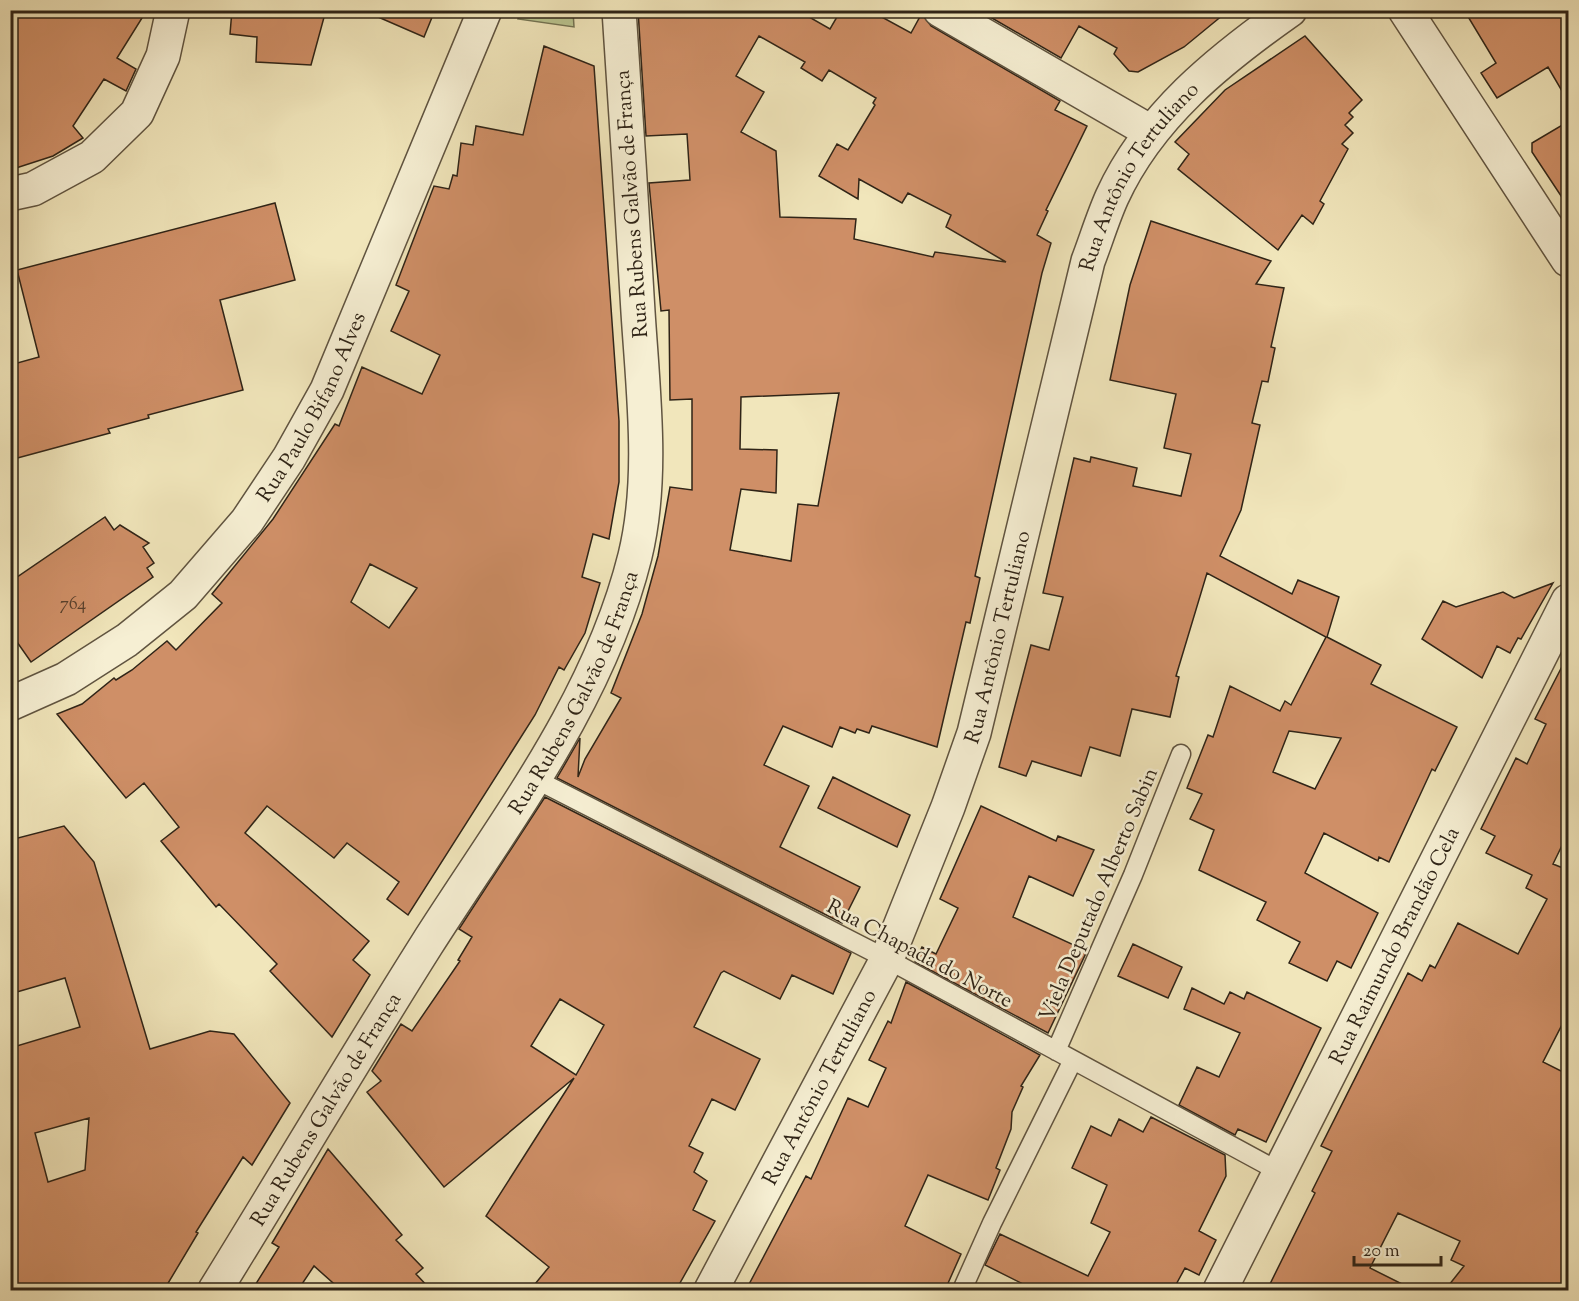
<svg xmlns="http://www.w3.org/2000/svg" width="1579" height="1301" font-family="'Sorts Mill Goudy',serif">
  <style>
    .green { fill: #bac590; stroke: #747454; stroke-width: 1.5 }
    .building { fill: #cf8f67; stroke: #2f2417; stroke-width: 1.5; fill-rule: evenodd }
    .lines { fill: none; stroke-linecap: round; stroke-linejoin: round }
    .service-casing { stroke: #605440; stroke-width: 21 }
    .minor-casing { stroke: #605440; stroke-width: 36 }
    .service { stroke: #f6efd3; stroke-width: 18 }
    .minor { stroke: #f6efd3; stroke-width: 33 }
    .labels { text-anchor: middle; stroke-width: 5; stroke-linejoin: round; paint-order: stroke }
    .number-label { font-size: 18px; fill: #573f2b }
    .street-label { font-size: 21px; fill: #2f2417; stroke: #f6efd3 }
  </style>
  <rect width="100%" height="100%" fill="#f1e6bb"/>
  <filter id="stains"><feTurbulence type="fractalNoise" baseFrequency=".00333" numOctaves="4"/><feColorMatrix values="0 0 0 0 .2 0 0 0 0 .09 0 0 0 0 .02 0 0 0 .5 -.17"/></filter>
  <radialGradient id="worn" r=".72"><stop offset=".6" stop-color="#630" stop-opacity="0"/><stop offset="1" stop-color="#630" stop-opacity=".3"/></radialGradient>
  <path class="green" d="M 521,11 L 573,11 L 574,27 L 518,19 Z"/>
  <path class="building" d="M 10,10 L 147,10 L 117,58 L 136,69 L 126,91 L 104,79 L 73,126 L 83,138 L 53,156 L 10,170 Z
    M 232,10 L 326,10 L 311,65 L 256,62 L 257,37 L 230,34 Z
    M 362,10 L 435,10 L 424,37 Z
    M 638,10 L 797,10 L 830,29 L 841,10 L 869,10 L 911,33 L 922,13 L 931,26 L 1060,101 L 1055,110 L 1087,126 L 1046,210 L 1048,211 L 1037,235 L 1051,243 L 1042,273 L 975,576 L 980,578 L 970,623 L 966,622 L 937,747 L 872,726 L 869,733 L 857,729 L 855,733 L 840,727 L 832,747 L 783,726 L 764,765 L 809,786 L 780,847 L 860,887 L 842,923 L 557,778 L 580,738 L 578,777 L 585,759 L 621,698 L 611,693 L 642,614 L 658,556 L 670,487 L 692,490 L 692,399 L 670,400 L 669,310 L 661,311 L 649,183 L 690,180 L 687,134 L 646,136 ZM 759,36 L 805,62 L 801,68 L 822,81 L 829,70 L 876,98 L 873,103 L 875,105 L 848,150 L 837,144 L 819,176 L 858,199 L 859,179 L 902,203 L 908,193 L 951,215 L 946,227 L 1006,262 L 935,252 L 933,257 L 854,239 L 856,219 L 780,217 L 776,151 L 741,132 L 764,92 L 736,76 ZM 839,393 L 818,506 L 798,504 L 791,561 L 730,550 L 741,489 L 776,493 L 777,450 L 740,449 L 741,397 Z
    M 978,10 L 1229,10 L 1184,47 L 1138,72 L 1129,71 L 1114,54 L 1117,48 L 1079,26 L 1061,58 Z
    M 1464,10 L 1556,10 L 1569,30 L 1569,103 L 1548,67 L 1497,98 L 1481,73 L 1496,63 Z
    M 1305,36 L 1362,100 L 1349,113 L 1353,117 L 1345,125 L 1353,133 L 1342,144 L 1348,149 L 1320,201 L 1324,204 L 1313,224 L 1302,215 L 1278,250 L 1178,169 L 1189,154 L 1175,142 L 1225,90 Z
    M 544,46 L 594,66 L 619,421 L 619,482 L 609,539 L 593,534 L 582,577 L 600,583 L 585,633 L 564,670 L 559,667 L 535,715 L 408,915 L 387,899 L 399,882 L 347,843 L 334,858 L 267,806 L 245,833 L 369,941 L 353,960 L 370,975 L 332,1037 L 270,971 L 277,964 L 219,904 L 216,907 L 161,841 L 179,827 L 144,783 L 126,798 L 57,714 L 82,704 L 114,678 L 116,680 L 132,670 L 167,641 L 176,650 L 222,603 L 212,594 L 273,519 L 335,424 L 339,426 L 362,367 L 422,394 L 440,355 L 391,331 L 409,291 L 396,285 L 434,186 L 449,189 L 453,175 L 457,176 L 461,143 L 473,145 L 476,126 L 523,135 ZM 370,564 L 417,588 L 389,628 L 351,602 Z
    M 1569,121 L 1569,208 L 1532,152 L 1532,143 Z
    M 275,203 L 295,280 L 220,300 L 243,390 L 148,415 L 149,418 L 108,429 L 110,433 L 10,460 L 10,365 L 39,357 L 17,270 Z
    M 1151,221 L 1271,261 L 1256,284 L 1284,288 L 1271,347 L 1275,348 L 1268,382 L 1262,381 L 1252,423 L 1260,425 L 1241,510 L 1220,556 L 1292,594 L 1298,580 L 1339,597 L 1327,637 L 1381,665 L 1371,684 L 1457,727 L 1435,771 L 1432,769 L 1389,862 L 1379,857 L 1378,861 L 1324,833 L 1305,873 L 1378,913 L 1351,968 L 1337,961 L 1327,981 L 1289,963 L 1300,942 L 1257,920 L 1266,902 L 1199,870 L 1214,830 L 1190,819 L 1202,794 L 1187,788 L 1208,735 L 1213,737 L 1230,686 L 1280,711 L 1285,701 L 1291,705 L 1326,637 L 1207,573 L 1176,676 L 1179,677 L 1170,717 L 1132,709 L 1120,756 L 1090,747 L 1081,776 L 1032,761 L 1026,776 L 999,767 L 1031,645 L 1049,650 L 1063,597 L 1043,593 L 1074,458 L 1090,462 L 1091,457 L 1137,468 L 1133,486 L 1181,496 L 1191,454 L 1164,448 L 1176,394 L 1110,380 L 1130,285 ZM 1289,731 L 1341,738 L 1315,789 L 1273,772 Z
    M 105,517 L 114,530 L 120,525 L 149,543 L 143,547 L 154,563 L 147,568 L 153,577 L 31,662 L 10,632 L 10,582 Z
    M 1553,583 L 1521,639 L 1518,638 L 1510,653 L 1497,646 L 1482,678 L 1422,639 L 1443,601 L 1456,607 L 1503,592 L 1514,598 Z
    M 1569,653 L 1569,831 L 1553,864 L 1563,868 L 1569,858 L 1569,1011 L 1543,1062 L 1569,1075 L 1569,1290 L 1445,1290 L 1464,1266 L 1451,1260 L 1460,1241 L 1398,1213 L 1370,1268 L 1414,1290 L 1267,1290 L 1315,1193 L 1312,1191 L 1332,1151 L 1321,1146 L 1408,973 L 1422,981 L 1430,965 L 1435,968 L 1458,923 L 1518,954 L 1547,899 L 1526,888 L 1532,875 L 1486,853 L 1495,836 L 1481,829 L 1516,758 L 1527,764 L 1546,724 L 1535,719 Z
    M 833,777 L 910,815 L 897,847 L 818,808 Z
    M 545,797 L 851,953 L 833,994 L 792,975 L 780,999 L 724,971 L 721,973 L 694,1027 L 760,1059 L 735,1110 L 712,1099 L 689,1146 L 703,1153 L 694,1172 L 707,1181 L 693,1210 L 715,1221 L 676,1290 L 530,1290 L 549,1267 L 486,1216 L 574,1078 L 444,1187 L 367,1092 L 381,1081 L 372,1071 L 401,1024 L 412,1031 L 460,961 L 458,960 L 472,937 L 459,929 ZM 560,999 L 604,1025 L 576,1075 L 531,1046 Z
    M 981,806 L 1056,841 L 1058,836 L 1094,850 L 1073,896 L 1029,876 L 1013,917 L 1087,951 L 1048,1033 L 915,962 L 922,947 L 936,954 L 958,908 L 940,899 Z
    M 64,826 L 94,862 L 150,1049 L 210,1031 L 234,1034 L 290,1103 L 252,1165 L 243,1157 L 196,1232 L 198,1233 L 164,1290 L 10,1290 L 10,1048 L 80,1027 L 65,978 L 10,994 L 10,840 ZM 89,1118 L 85,1170 L 48,1182 L 35,1133 Z
    M 1133,944 L 1182,967 L 1168,998 L 1118,976 Z
    M 906,982 L 1040,1055 L 1021,1086 L 1023,1087 L 1012,1112 L 1011,1129 L 996,1168 L 1000,1170 L 988,1200 L 928,1175 L 905,1226 L 961,1254 L 945,1290 L 746,1290 L 806,1176 L 811,1179 L 848,1098 L 868,1107 L 886,1068 L 869,1060 L 888,1021 L 891,1023 Z
    M 1192,988 L 1224,1004 L 1230,992 L 1244,999 L 1247,992 L 1321,1028 L 1266,1142 L 1238,1129 L 1235,1135 L 1179,1105 L 1197,1067 L 1219,1077 L 1240,1033 L 1184,1009 Z
    M 1151,1117 L 1225,1155 L 1226,1176 L 1199,1231 L 1216,1240 L 1199,1275 L 1185,1268 L 1173,1290 L 1035,1290 L 985,1265 L 1000,1234 L 1088,1276 L 1110,1232 L 1091,1223 L 1107,1185 L 1072,1168 L 1091,1126 L 1111,1136 L 1119,1119 L 1143,1132 Z
    M 328,1149 L 402,1235 L 396,1240 L 423,1268 L 416,1274 L 431,1290 L 341,1290 L 314,1266 L 298,1290 L 252,1290 L 279,1247 L 272,1243 Z"/>
  <g class="lines">
    <g class="service-casing">
      <path id="service" d="M 535,779 L 887,959 L 1280,1172
        M 1056,1051 L 1133,875 L 1181,754
        M 962,1290 L 992,1223 L 1073,1060"/>
    </g>
    <g class="minor-casing">
      <g id="minor">
        <path d="M 940,10 L 1151,132"/>
        <path d="M 1405,10 L 1568,260"/>
        <path d="M 10,194 L 33,189 L 92,157 L 137,113 L 163,56 L 173,10"/>
        <path id="s1" d="M 10,704 L 66,679 L 127,640 L 183,595 L 247,521 L 289,458 L 327,390 L 485,10"/>
        <path id="s2" d="M 215,1290 C 286,1175 355,1058 427,944 C 506,820 599,701 635,556 C 654,478 643,391 638,312 C 632,211 626,111 619,10"/>
        <path id="s3" d="M 711,1290 L 887,959 L 948,807 L 974,733 L 1088,261 C 1096,240 1103,217 1112,197 C 1149,116 1219,60 1290,10"/>
        <path id="s4" d="M 1220,1290 L 1568,601"/>
      </g>
    </g>
    <use href="#service" class="service"/>
    <use href="#minor" class="minor"/>
  </g>
  <g class="labels">
    <g class="number-label">
      <text x="73" y="609">764</text>
    </g>
    <g class="street-label">
      <text dy="7" stroke="none"><textPath href="#s3" startOffset="1202">Rua Antônio Tertuliano</textPath></text>
      <text transform="translate(631 204) rotate(-94)" y="7">Rua Rubens Galvão de França</text>
      <text dy="7" stroke="none"><textPath href="#s1" startOffset="435">Rua Paulo Bifano Alves</textPath></text>
      <text dy="7" stroke="none"><textPath href="#s3" startOffset="716">Rua Antônio Tertuliano</textPath></text>
      <text dy="7" stroke="none"><textPath href="#s2" startOffset="698">Rua Rubens Galvão de França</textPath></text>
      <text transform="translate(1098 894) rotate(-67)" y="7">Viela Deputado Alberto Sabin</text>
      <text dy="7" stroke="none"><textPath href="#s4" startOffset="386">Rua Raimundo Brandão Cela</textPath></text>
      <text transform="translate(920 953) rotate(28)" y="7">Rua Chapada do Norte</text>
      <text dy="7" stroke="none"><textPath href="#s3" startOffset="230">Rua Antônio Tertuliano</textPath></text>
      <text dy="7" stroke="none"><textPath href="#s2" startOffset="212">Rua Rubens Galvão de França</textPath></text>
    </g>
  </g>
  <rect width="1579" height="1301" fill="none" stroke="#f1e6bb" stroke-width="36"/>
  <rect x="12" y="12" width="1555" height="1277" fill="none" stroke="#2f2417" stroke-width="3"/>
  <rect x="18" y="18" width="1543" height="1265" fill="none" stroke="#2f2417" stroke-width="1.5"/>
  <path d="M1354 1256v9h87v-9" fill="none" stroke="#2f2417" stroke-width="3"/>
  <text x="1363" y="1256" font-size="18" fill="#2f2417" stroke="#f6efd3" stroke-width="4.5" paint-order="stroke">20 m</text>
  <rect width="100%" height="100%" filter="url(#stains)"/>
  <rect width="100%" height="100%" fill="url(#worn)"/>
</svg>
